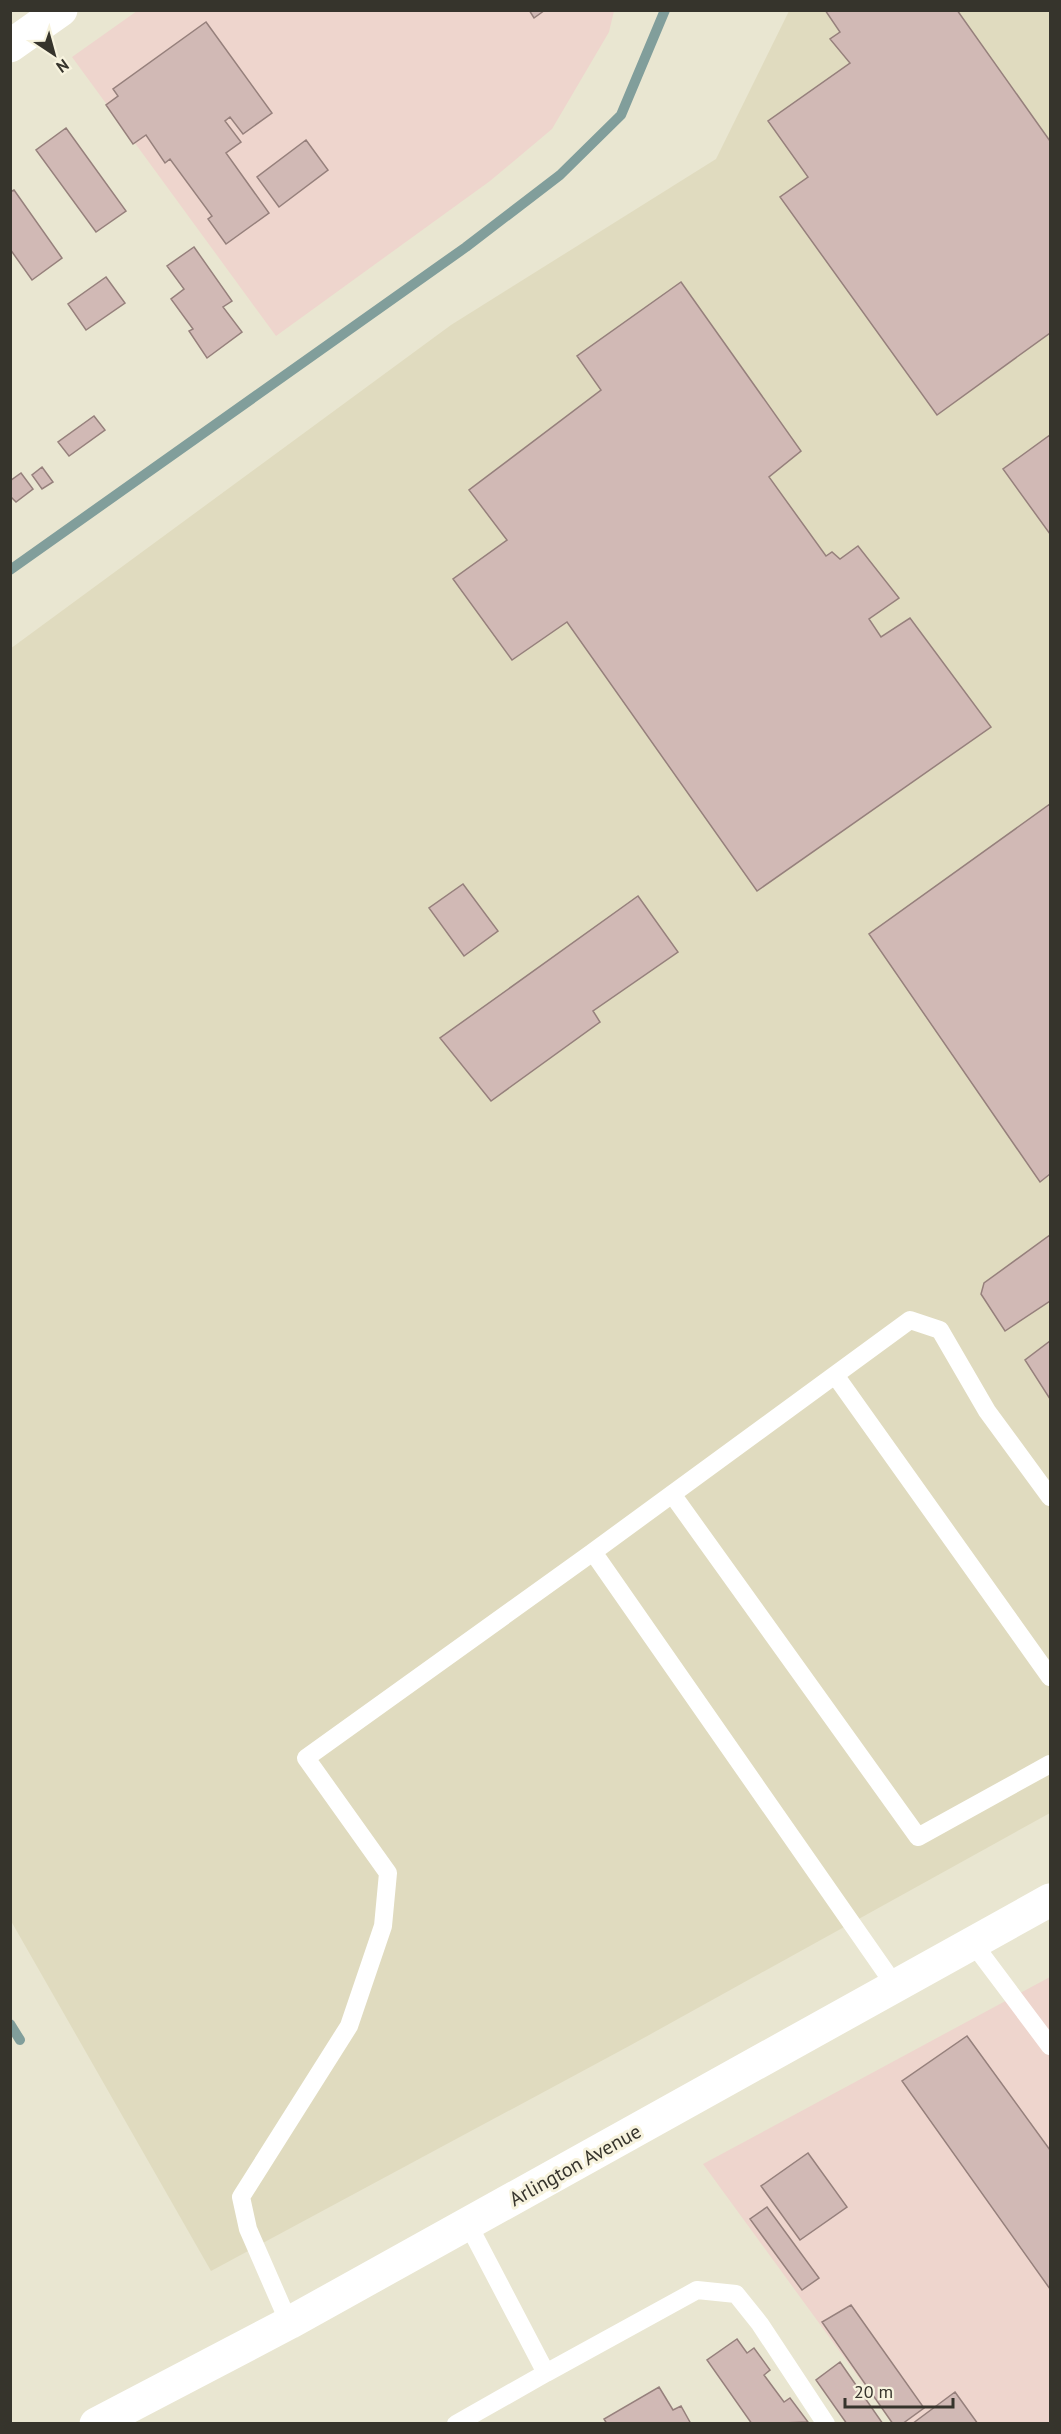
<svg xmlns="http://www.w3.org/2000/svg" width="1061" height="2434" font-family="'PT Sans',sans-serif">
  <style>
    .commercial { fill: #eed5cd }
    .built { fill: #e0dbbf }
    .lines { fill: none; stroke-linecap: round; stroke-linejoin: round }
    .stream { stroke: #819e9b; stroke-width: 10 }
    .building { fill: #d1b9b5; stroke: #96807c; stroke-width: 1.5 }
    .service { stroke: #fff; stroke-width: 18 }
    .tertiary { stroke: #fff; stroke-width: 33 }
    .primary { stroke: #fff; stroke-width: 33 }
    .labels { text-anchor: middle; stroke-width: 6; stroke-linejoin: round; paint-order: stroke }
    .street-label { font-size: 20px; fill: #36342c; stroke: #f7f3de }
  </style>
  <rect width="100%" height="100%" fill="#e9e6d1"/>
  <path class="commercial" d="M 137,11 L 614,11 L 609,32 L 552,129 L 490,181 L 276,336 L 72,57 Z
    M 1050,1977 L 1050,2423 L 892,2423 L 703,2164 Z"/>
  <path class="built" d="M 789,11 L 1050,11 L 1050,1813 L 631,2045 L 211,2271 L 11,1921 L 10,649 L 451,325 L 716,159 Z"/>
  <g class="lines">
    <path class="stream" d="M 10,570 L 466,247 L 560,175 L 621,115 L 665,10
      M 10,2024 L 20,2040"/>
  </g>
  <path class="building" d="M 529,10 L 545,10 L 534,18 Z
    M 825,10 L 957,10 L 1050,141 L 1050,333 L 937,415 L 780,197 L 808,177 L 768,121 L 850,63 L 830,39 L 840,32 Z
    M 206,22 L 272,113 L 243,134 L 230,117 L 225,121 L 241,142 L 226,153 L 269,213 L 226,244 L 208,219 L 212,216 L 170,159 L 165,163 L 146,135 L 133,144 L 106,105 L 118,96 L 113,89 Z
    M 66,128 L 126,211 L 96,232 L 36,150 Z
    M 306,140 L 328,170 L 279,207 L 257,177 Z
    M 14,190 L 62,258 L 32,280 L 10,249 L 10,192 Z
    M 194,247 L 232,301 L 223,307 L 242,332 L 207,358 L 189,331 L 193,329 L 171,299 L 184,289 L 167,266 Z
    M 106,277 L 125,303 L 86,330 L 68,304 Z
    M 681,282 L 801,451 L 769,477 L 826,556 L 832,552 L 840,559 L 858,546 L 899,598 L 869,619 L 881,637 L 910,618 L 991,727 L 757,891 L 567,622 L 512,660 L 453,579 L 507,540 L 469,490 L 601,390 L 577,356 Z
    M 94,416 L 105,430 L 69,456 L 58,442 Z
    M 1050,435 L 1050,534 L 1003,469 Z
    M 42,467 L 53,482 L 42,489 L 32,475 Z
    M 21,473 L 33,489 L 16,502 L 10,496 L 10,481 Z
    M 1050,804 L 1050,1174 L 1040,1182 L 869,934 Z
    M 463,884 L 498,931 L 464,956 L 429,908 Z
    M 638,896 L 678,952 L 593,1011 L 600,1022 L 491,1101 L 440,1038 Z
    M 1050,1235 L 1050,1301 L 1005,1331 L 981,1294 L 984,1283 Z
    M 1050,1341 L 1050,1399 L 1025,1360 Z
    M 967,2036 L 1050,2150 L 1050,2289 L 902,2081 Z
    M 808,2153 L 847,2207 L 800,2240 L 761,2186 Z
    M 767,2207 L 819,2278 L 802,2290 L 750,2219 Z
    M 851,2305 L 924,2408 L 902,2424 L 893,2424 L 822,2322 Z
    M 737,2339 L 747,2353 L 754,2348 L 770,2370 L 764,2375 L 784,2402 L 790,2398 L 808,2422 L 752,2424 L 707,2360 Z
    M 840,2362 L 883,2424 L 847,2424 L 816,2380 Z
    M 659,2387 L 673,2410 L 681,2406 L 691,2424 L 607,2424 L 604,2419 Z
    M 955,2392 L 978,2424 L 912,2424 Z"/>
  <g class="lines">
    <path class="service" d="M 835,1375 L 1050,1677
      M 672,1494 L 918,1837 L 1050,1764
      M 972,1942 L 1050,2046
      M 896,1987 L 593,1552 L 910,1320 L 940,1330 L 987,1411 L 1050,1497
      M 289,2323 L 248,2229 L 241,2197 L 349,2026 L 383,1926 L 388,1873 L 306,1758 L 593,1552
      M 546,2373 L 697,2290 L 736,2294 L 760,2324 L 826,2424
      M 456,2424 L 546,2373 L 468,2224"/>
    <path class="tertiary" d="M 10,46 L 61,10"/>
    <path class="primary" d="M 96,2424 L 289,2323 L 1050,1900"/>
  </g>
  <g class="labels">
    <g class="street-label">
      <text transform="translate(575 2165) rotate(-29)" y="7">Arlington Avenue</text>
    </g>
  </g>
  <rect width="1061" height="2434" fill="none" stroke="#36342c" stroke-width="24"/>
  <g transform="translate(54 54) rotate(144)" stroke="#f7f3de" stroke-width="4.5" paint-order="stroke">
  <path d="M0-4.5L10 22L0 15L-10 22Z" fill="#36342c"/>
  <text y="-9" font-size="16" font-weight="bold" text-anchor="middle" fill="#36342c">N</text>
  </g>
  <path d="M845 2398v9h108v-9" fill="none" stroke="#36342c" stroke-width="3"/>
  <text x="854" y="2398" font-size="18" fill="#36342c" stroke="#f7f3de" stroke-width="4.5" paint-order="stroke">20 m</text>
</svg>
